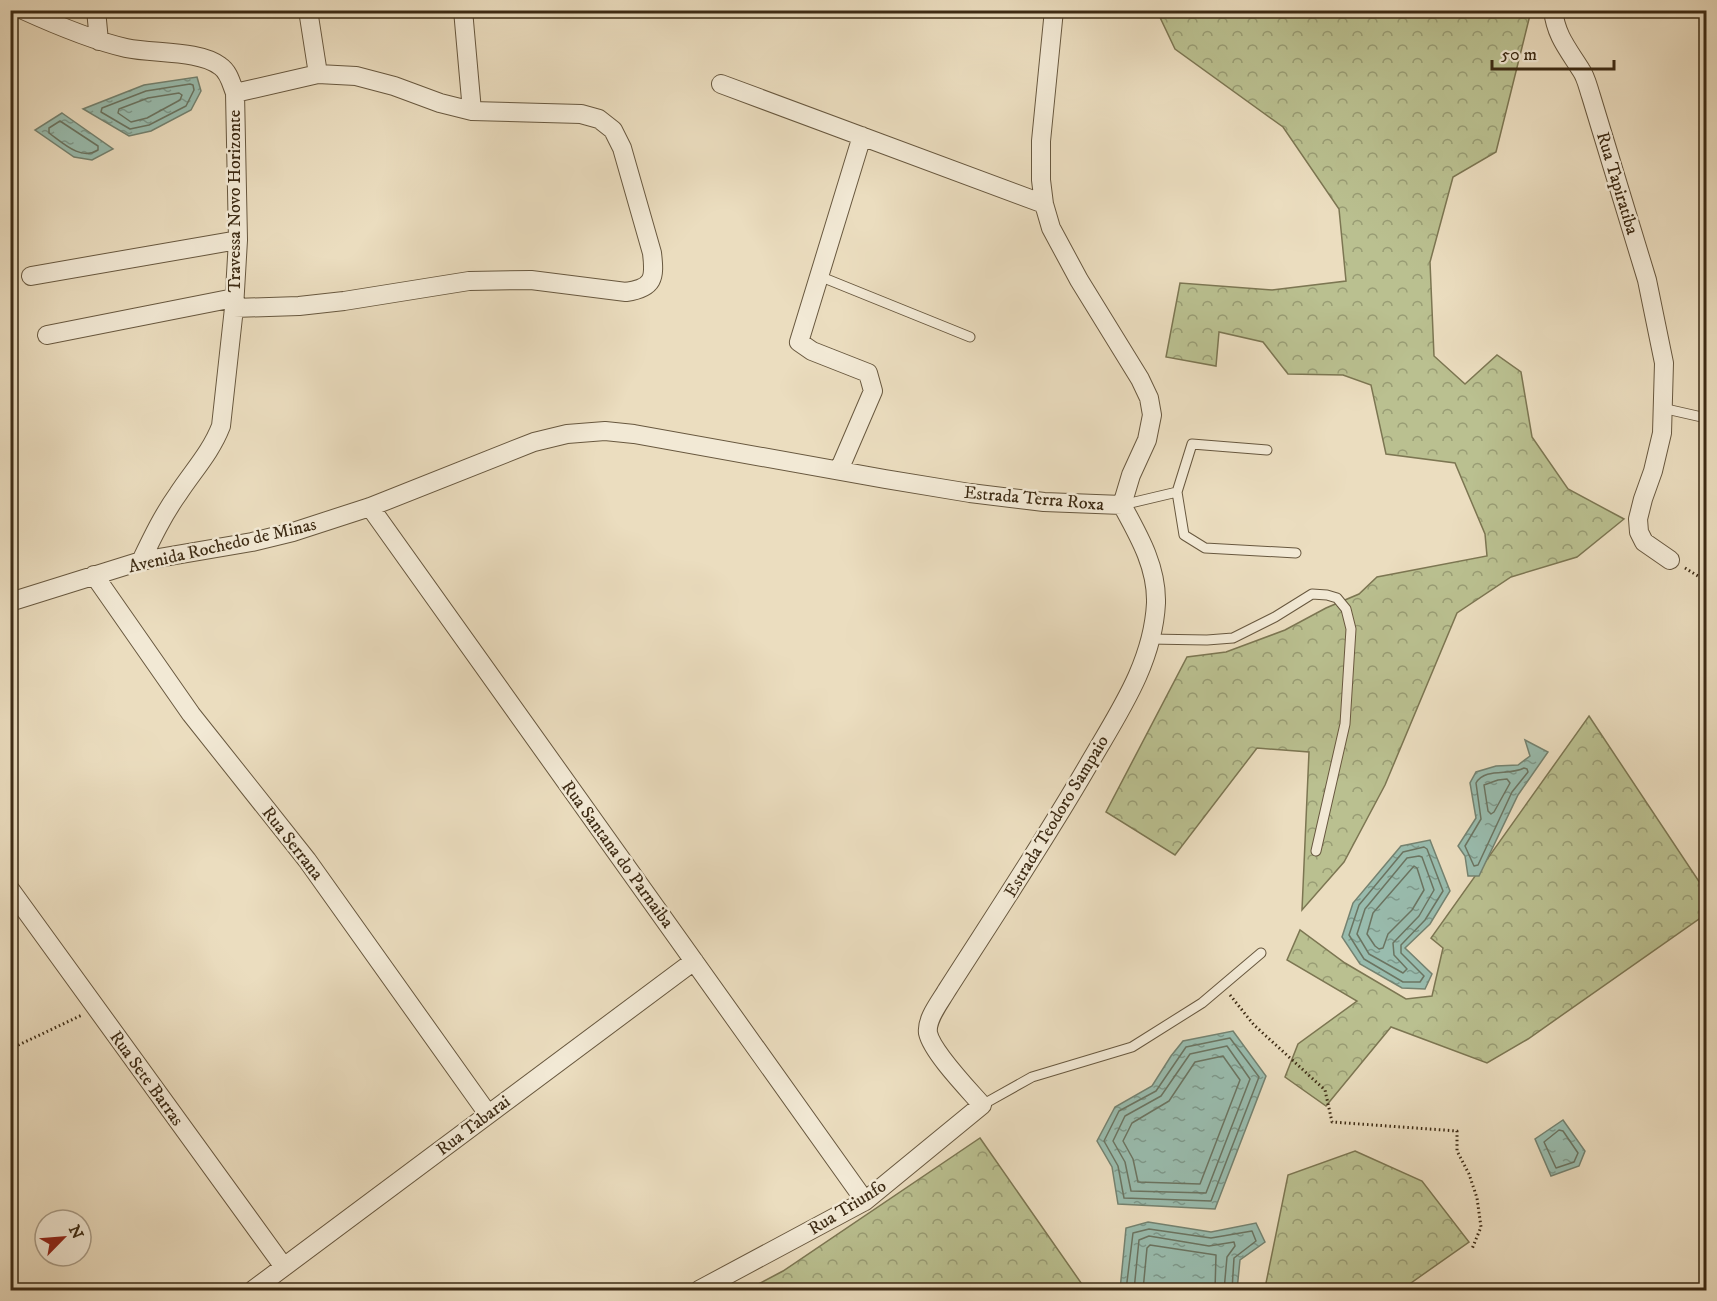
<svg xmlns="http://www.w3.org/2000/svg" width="1717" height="1301" font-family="'IM FELL DW Pica',serif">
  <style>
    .forest { fill: url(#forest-crowns); stroke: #7c7652; stroke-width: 1.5 }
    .water { fill: url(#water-ripples); stroke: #748270; stroke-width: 1.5 }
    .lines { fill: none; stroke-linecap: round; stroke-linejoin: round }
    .shore { stroke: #6b7461; stroke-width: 1.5 }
    .lane-casing { stroke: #68583f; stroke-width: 11 }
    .street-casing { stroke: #68583f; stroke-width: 20 }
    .path { stroke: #3d2b14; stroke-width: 3; stroke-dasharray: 1.5 3; stroke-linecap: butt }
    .lane { stroke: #f2e9d5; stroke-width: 9 }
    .street { stroke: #f2e9d5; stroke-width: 18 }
    .labels { text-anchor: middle; stroke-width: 5; stroke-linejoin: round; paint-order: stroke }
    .street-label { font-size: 18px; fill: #3d2b14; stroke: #f2e9d5 }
  </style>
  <defs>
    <pattern id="forest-crowns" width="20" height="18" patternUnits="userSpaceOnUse" patternTransform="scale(1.5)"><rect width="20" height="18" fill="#bac090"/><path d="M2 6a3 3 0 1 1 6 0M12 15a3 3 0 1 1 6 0" fill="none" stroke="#989c74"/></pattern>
    <pattern id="water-ripples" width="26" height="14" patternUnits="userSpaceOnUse" patternTransform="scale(1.5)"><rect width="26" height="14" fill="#99bcae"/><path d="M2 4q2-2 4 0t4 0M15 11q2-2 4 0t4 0" fill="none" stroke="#7e998c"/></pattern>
  </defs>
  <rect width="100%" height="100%" fill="#ebddbf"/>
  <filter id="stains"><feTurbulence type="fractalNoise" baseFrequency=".00333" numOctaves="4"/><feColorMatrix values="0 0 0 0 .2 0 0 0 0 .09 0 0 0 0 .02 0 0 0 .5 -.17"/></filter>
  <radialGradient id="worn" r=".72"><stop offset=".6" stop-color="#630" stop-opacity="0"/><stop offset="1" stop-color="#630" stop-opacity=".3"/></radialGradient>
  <path class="forest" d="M 1157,11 L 1531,11 L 1496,152 L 1453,177 L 1430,262 L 1434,356 L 1465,384 L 1497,355 L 1521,372 L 1532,437 L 1568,489 L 1624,519 L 1577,557 L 1511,577 L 1457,613 L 1385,785 L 1344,862 L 1302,910 L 1309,752 L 1257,748 L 1175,855 L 1106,812 L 1187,657 L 1226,652 L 1285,630 L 1326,608 L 1359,594 L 1377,577 L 1487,556 L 1485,534 L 1455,463 L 1386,454 L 1371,385 L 1343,375 L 1288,374 L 1263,342 L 1219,332 L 1216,366 L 1166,357 L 1180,283 L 1272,290 L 1346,281 L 1339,209 L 1283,127 L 1175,49 Z
    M 1589,716 L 1706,892 L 1706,914 L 1528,1039 L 1487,1063 L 1391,1027 L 1326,1106 L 1285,1077 L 1298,1044 L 1357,1001 L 1287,960 L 1300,930 L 1345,963 L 1406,999 L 1432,996 L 1443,948 L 1431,938 Z
    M 980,1138 L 1086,1290 L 747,1290 L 783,1271 Z
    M 1355,1151 L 1422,1181 L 1469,1242 L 1401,1290 L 1262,1290 L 1265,1288 L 1288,1175 Z"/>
  <path class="water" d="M 197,77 L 201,91 L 191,110 L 151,131 L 129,136 L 83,109 L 144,85 Z
    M 62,113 L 113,149 L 92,160 L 74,157 L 35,130 Z
    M 1525,740 L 1548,752 L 1518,795 L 1479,876 L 1468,876 L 1465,856 L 1458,846 L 1476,818 L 1470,783 L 1476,772 L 1496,766 L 1518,765 L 1530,756 Z
    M 1430,840 L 1450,891 L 1430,924 L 1405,948 L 1432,974 L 1425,989 L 1402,988 L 1360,964 L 1342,937 L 1353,903 L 1401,846 Z
    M 1233,1031 L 1266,1076 L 1215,1209 L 1118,1204 L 1112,1167 L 1097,1141 L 1115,1107 L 1152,1086 L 1171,1056 L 1183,1041 Z
    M 1563,1120 L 1585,1151 L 1579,1166 L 1551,1176 L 1535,1139 Z
    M 1148,1222 L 1211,1232 L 1256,1223 L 1265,1242 L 1240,1260 L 1237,1290 L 1120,1290 L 1126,1228 Z"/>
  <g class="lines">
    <path class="shore" d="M 190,84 L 193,85 L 194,90 L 186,106 L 149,125 L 130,129 L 101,112 L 102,108 L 146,91 Z
      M 179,93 L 182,95 L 180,100 L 147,118 L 131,122 L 118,113 L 119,109 L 148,98 Z
      M 60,121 L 98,146 L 98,150 C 81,161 63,143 49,133 L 49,128 Z
      M 1524,768 L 1527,769 L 1528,772 L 1512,792 L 1478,865 L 1474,866 L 1465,846 L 1481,819 L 1476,783 C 1485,767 1510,776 1524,768 Z
      M 1498,780 L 1507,779 L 1510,783 L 1494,812 L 1491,814 L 1488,811 L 1484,785 Z
      M 1424,847 L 1427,849 L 1443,891 L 1425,920 L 1401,945 L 1401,953 L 1424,976 L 1420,982 L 1403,982 L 1364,959 L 1349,935 L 1359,905 L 1403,852 Z
      M 1419,856 L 1422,857 L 1434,890 L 1419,916 L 1393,943 L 1394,955 L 1407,969 L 1403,973 L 1369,954 L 1357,934 L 1365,909 L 1407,858 Z
      M 1414,866 L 1417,868 L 1424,890 L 1412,910 L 1388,934 L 1383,948 L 1379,949 L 1375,946 L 1367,934 L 1373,913 Z
      M 1230,1038 L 1259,1077 L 1211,1201 L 1124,1198 L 1118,1166 L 1104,1141 L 1119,1111 L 1156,1091 L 1186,1047 Z
      M 1227,1046 L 1250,1079 L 1206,1193 L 1131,1191 L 1125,1162 L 1113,1141 L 1125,1116 L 1161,1096 L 1190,1054 Z
      M 1223,1056 L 1240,1080 L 1200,1184 L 1138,1182 L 1133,1159 L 1123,1141 L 1132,1123 L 1169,1101 L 1195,1062 Z
      M 1559,1130 L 1563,1131 L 1578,1153 L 1574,1162 L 1556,1168 L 1544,1142 Z
      M 1126,1290 L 1133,1233 L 1149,1229 L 1211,1238 L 1252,1231 L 1256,1241 L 1234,1258 L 1232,1290
      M 1134,1290 L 1139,1240 L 1149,1236 L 1209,1246 L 1234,1242 L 1235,1246 L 1227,1257 L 1224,1290
      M 1143,1290 L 1147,1248 L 1150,1245 L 1216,1255 L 1215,1290"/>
    <g class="lane-casing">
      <path id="lane" d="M 819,276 L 970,337
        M 1662,408 L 1706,418
        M 1267,450 L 1192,444 L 1177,492 L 1184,535 L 1205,548 L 1296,553
        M 1122,505 L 1177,492
        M 1149,639 L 1207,640 L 1233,638 L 1275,617 L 1312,594 L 1327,595 L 1337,598 L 1346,609 L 1351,629 L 1345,724 L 1316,851
        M 982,1105 L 1032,1077 L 1132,1047 L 1202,1003 L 1261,953"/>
    </g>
    <g class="street-casing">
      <path id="street" d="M 23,10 C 56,25 91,40 126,48 C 154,54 199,50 220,66 C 229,72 231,83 235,93 L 238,240 L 234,308 L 221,426 C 211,452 193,471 178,494 C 163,515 152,538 141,561
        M 96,10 L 99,41
        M 308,10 L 318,74
        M 463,10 L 472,111
        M 1054,10 L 1041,141 L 1041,180 L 1044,204 L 1051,228 L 1079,280 L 1140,379 L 1149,398 L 1152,415 L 1147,440 L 1131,475 L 1122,505
        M 1553,10 C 1556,36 1568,49 1581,70 C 1586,77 1588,87 1591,96 L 1647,280 L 1664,363 L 1662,433 L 1653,471 L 1643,499 L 1638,519 L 1639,532 L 1644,542 L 1670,560
        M 721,84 L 1044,204
        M 31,276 L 238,240
        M 234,308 L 299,306 L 344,301 L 469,281 L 531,280 L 626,292 C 654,288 655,278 652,253 L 622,148 L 613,130 L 599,119 L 581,114 L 472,111 L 440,103 L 394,86 L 356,76 L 318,74 L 235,93
        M 47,335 L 234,298
        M 839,470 L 873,391 L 868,373 L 812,351 L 799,342 L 862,136
        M 370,507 L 865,1201
        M 94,575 L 191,714 L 307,860 L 488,1114
        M 10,602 L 141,561 L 252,542 L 293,532 L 370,507 L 534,442 L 567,434 L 605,431 L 634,434 L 885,479 L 970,493 L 1044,502 L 1122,505
        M 10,889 L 284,1267
        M 253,1290 L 694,961
        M 699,1290 L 865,1201 L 982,1105 C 968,1089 932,1052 928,1033 C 926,1019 940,1002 947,990 C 995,915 1045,840 1090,762 C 1119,712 1153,663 1156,603 C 1157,567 1139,536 1122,505"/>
    </g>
    <path class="path" d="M 1685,568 L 1706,581
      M 1230,995 L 1254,1025 L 1325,1090 L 1332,1122 L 1457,1131 L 1457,1151 L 1469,1174 L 1477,1198 L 1481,1227 L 1472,1249
      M 10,1049 L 82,1015"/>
    <use href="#lane" class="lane"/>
    <use href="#street" class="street"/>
  </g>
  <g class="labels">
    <g class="street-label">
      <text transform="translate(1618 183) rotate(73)" y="6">Rua Tapiratiba</text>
      <text transform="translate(234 201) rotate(-90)" y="6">Travessa Novo Horizonte</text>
      <text transform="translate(1034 498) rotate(5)" y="6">Estrada Terra Roxa</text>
      <text transform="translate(222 545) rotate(-13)" y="6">Avenida Rochedo de Minas</text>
      <text transform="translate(1056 816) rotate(-59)" y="6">Estrada Teodoro Sampaio</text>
      <text transform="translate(293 843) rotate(52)" y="6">Rua Serrana</text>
      <text transform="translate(618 854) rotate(54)" y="6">Rua Santana do Parnaiba</text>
      <text transform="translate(147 1078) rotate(54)" y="6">Rua Sete Barras</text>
      <text transform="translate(473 1125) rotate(-37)" y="6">Rua Tabarai</text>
      <text transform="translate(847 1207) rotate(-32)" y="6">Rua Triunfo</text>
    </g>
  </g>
  <rect width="1717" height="1301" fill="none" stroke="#ebddbf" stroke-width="36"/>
  <rect x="12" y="12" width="1693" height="1277" fill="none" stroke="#3d2b14" stroke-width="3"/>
  <rect x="18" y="18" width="1681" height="1265" fill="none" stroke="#3d2b14" stroke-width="1.5"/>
  <g transform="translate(63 1238) rotate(65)"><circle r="28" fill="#f2e9d5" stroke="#aa9d88" stroke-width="1.5"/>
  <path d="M0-4.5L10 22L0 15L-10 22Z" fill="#8f2418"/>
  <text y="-9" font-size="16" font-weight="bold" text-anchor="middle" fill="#3d2b14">N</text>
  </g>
  <path d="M1492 60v9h122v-9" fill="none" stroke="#3d2b14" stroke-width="3"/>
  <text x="1501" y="60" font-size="18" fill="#3d2b14" stroke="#f2e9d5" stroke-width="4.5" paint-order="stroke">50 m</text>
  <rect width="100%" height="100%" filter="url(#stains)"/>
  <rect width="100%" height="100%" fill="url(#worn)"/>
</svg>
